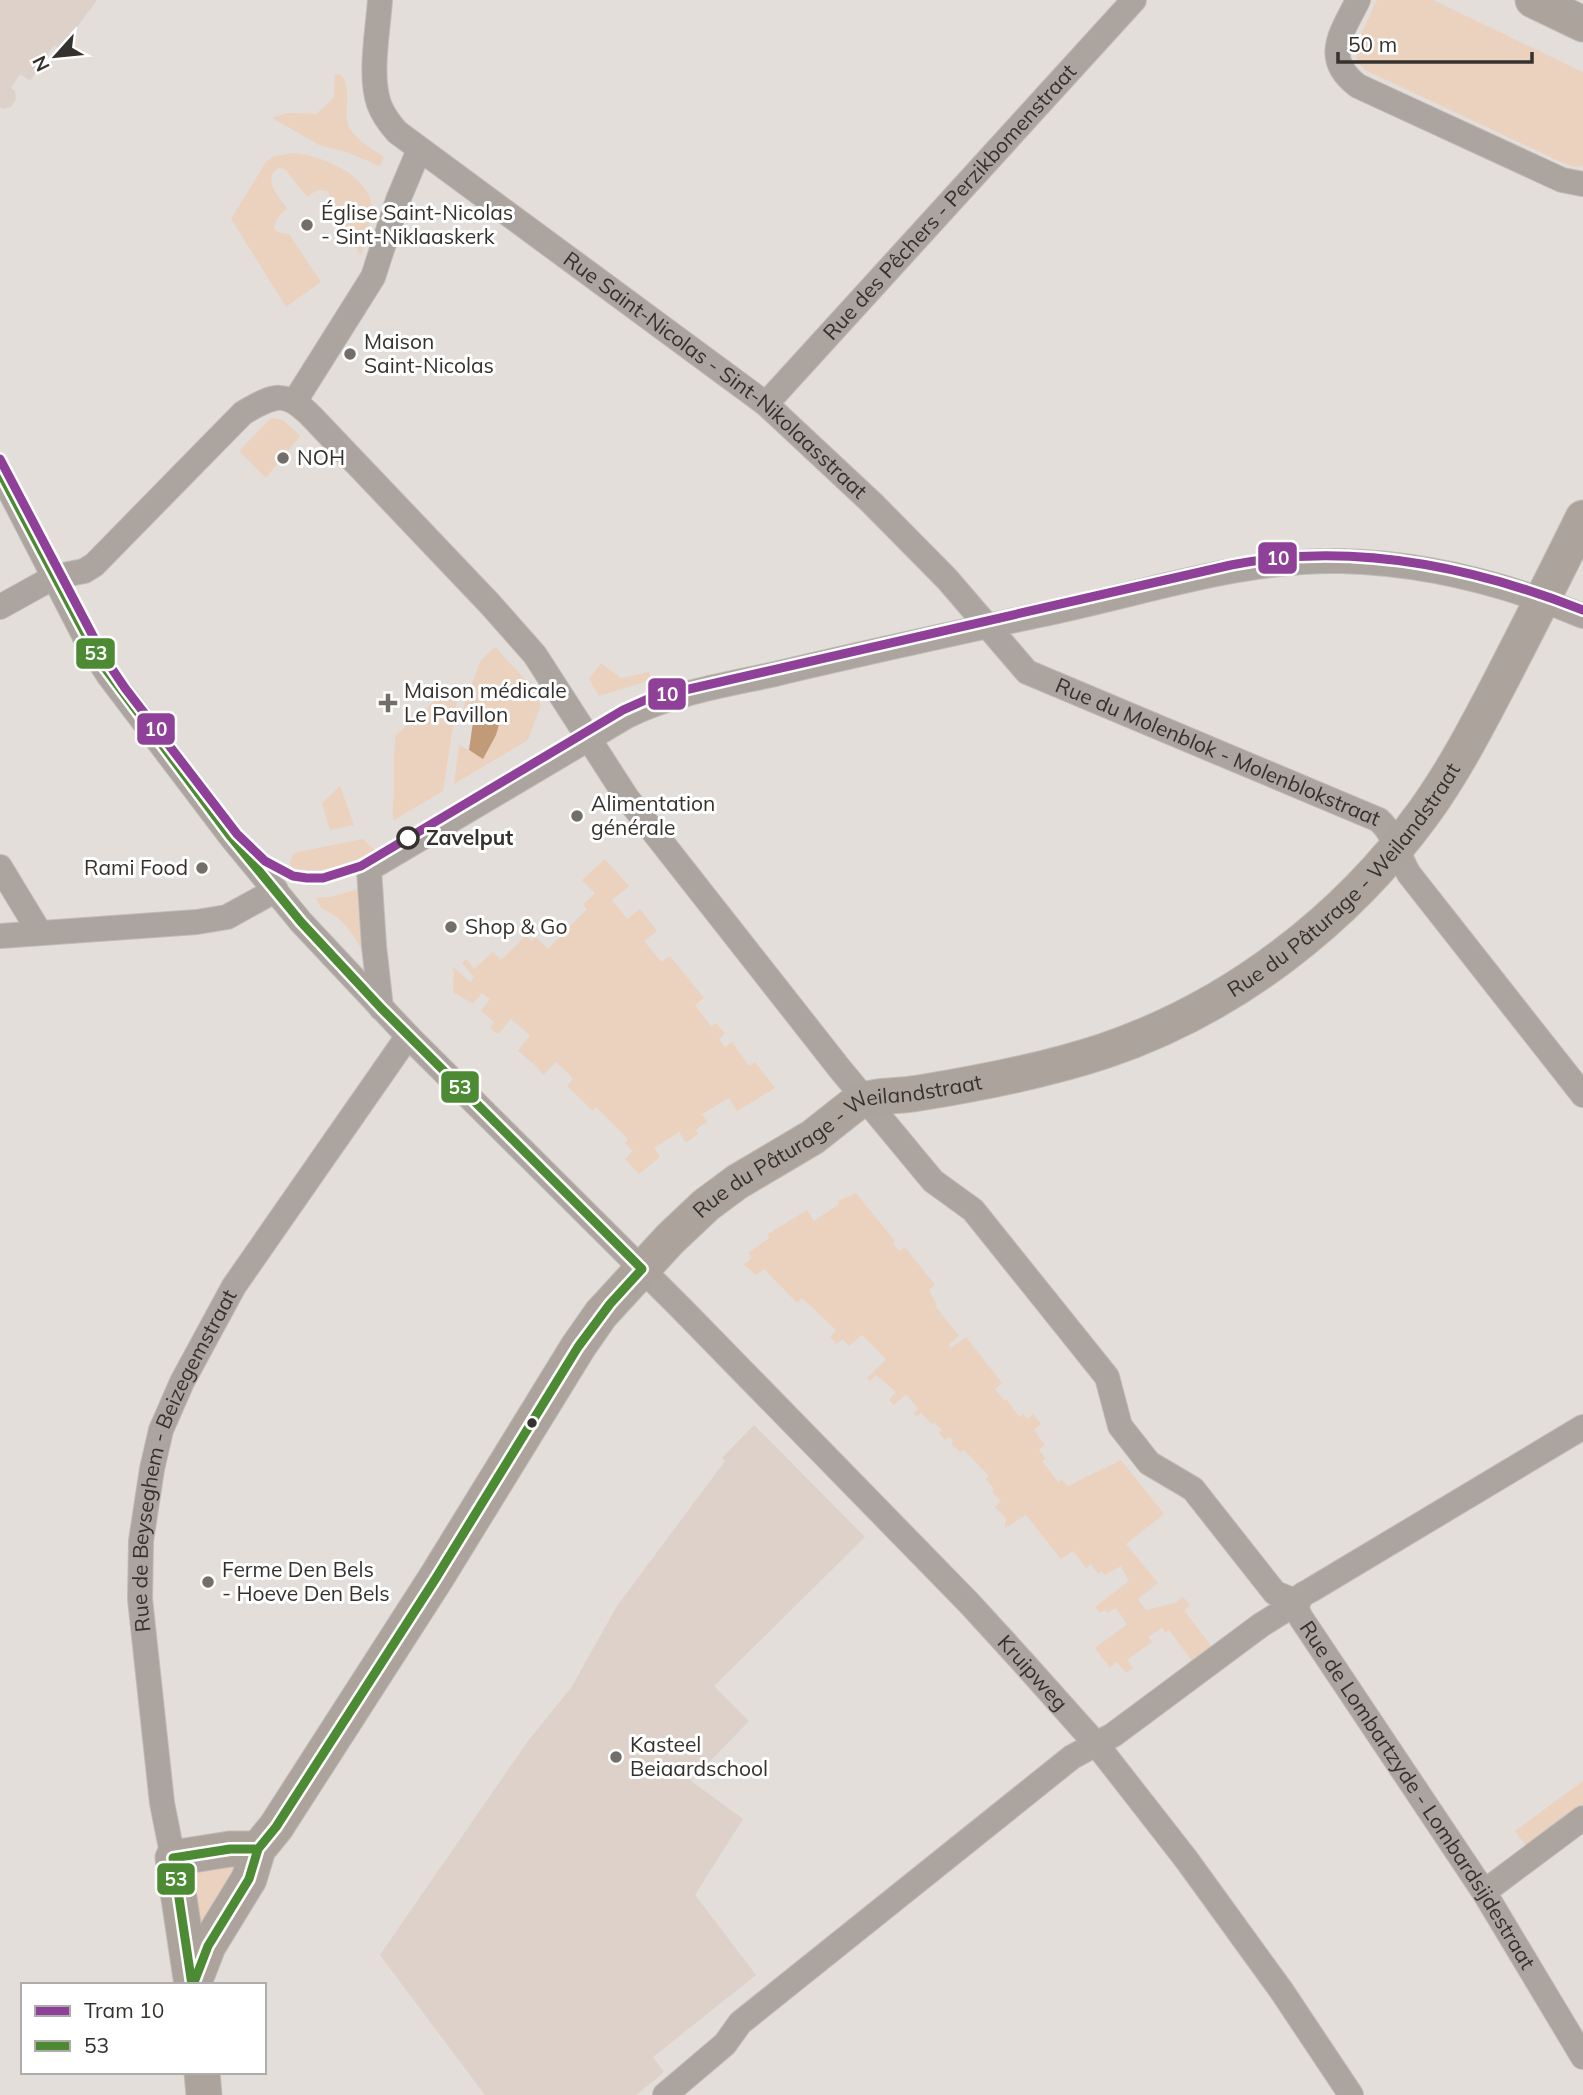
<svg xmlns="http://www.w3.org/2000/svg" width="1583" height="2095" font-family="Mulish,sans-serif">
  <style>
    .built { fill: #ddd1c9 }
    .green { fill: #ead2bf }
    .water { fill: #c19a77 }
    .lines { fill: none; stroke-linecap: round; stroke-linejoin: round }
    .street-casing { stroke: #bfbbb8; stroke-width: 26 }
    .secondary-casing { stroke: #bfbbb8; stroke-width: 37 }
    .street { stroke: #aca49e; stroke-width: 24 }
    .secondary { stroke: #aca39d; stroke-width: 35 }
    .bus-1-casing { stroke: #fff; stroke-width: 14 }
    .bus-1 { stroke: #4c8b33; stroke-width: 9 }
    .tram-1-casing { stroke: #fff; stroke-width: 14 }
    .tram-1 { stroke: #8f4199; stroke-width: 9 }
    .poi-dot { fill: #726e6a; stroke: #fff; stroke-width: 2.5 }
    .stop-dot { fill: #fff; stroke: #35312e; stroke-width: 3.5 }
    .bus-dot { fill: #35312e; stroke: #fff; stroke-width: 2.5 }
    .labels { text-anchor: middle; stroke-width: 6; stroke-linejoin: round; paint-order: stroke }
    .street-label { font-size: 21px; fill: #35312e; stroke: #fff }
    .poi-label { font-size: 21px; fill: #35312e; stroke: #fff; text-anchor: start }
    .stop-label { font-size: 21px; font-weight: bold; fill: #35312e; stroke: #fff; text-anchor: start }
    .line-badge { stroke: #fff; stroke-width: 2.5 }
    .badge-label { font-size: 19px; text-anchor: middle; font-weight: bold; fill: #fff }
  </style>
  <rect width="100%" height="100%" fill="#e3ded9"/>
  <path class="built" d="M 0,0 L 97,0 L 60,50 L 54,45 L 30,81 L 20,74 L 11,88 L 15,91 L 16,99 L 11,107 L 2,109 L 0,107 Z
    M 754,1425 L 865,1537 L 714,1686 L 749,1721 L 691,1781 L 743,1819 L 695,1895 L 756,1975 L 653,2057 L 664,2072 L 636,2095 L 485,2095 L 380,1955 L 528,1741 L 571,1688 L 617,1606 L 725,1461 L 722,1458 Z"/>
  <path class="green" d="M 1377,0 L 1433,0 L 1583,72 L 1583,166 L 1575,167 L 1561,162 L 1365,70 L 1359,64 L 1354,49 Z
    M 335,74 L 341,75 C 354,91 341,112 350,129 C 357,141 373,149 384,157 L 380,166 L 346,152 L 319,145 L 272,118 L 288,113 L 316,114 L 334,98 Z
    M 294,153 C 322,156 374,176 372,212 C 371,226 364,242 361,255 L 328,208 L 331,198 L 327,191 L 317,190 L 307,197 L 285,169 L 279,168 C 261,179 279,196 287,209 C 274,218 266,234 289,234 L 321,282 L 286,307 L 231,219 L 266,162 L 274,156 Z
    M 271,418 L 283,420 L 300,436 L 266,478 L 239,451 Z
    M 495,647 L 523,677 L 541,704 L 528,740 L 454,784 L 459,745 L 483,758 L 496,734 L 503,708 L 462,719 L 465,702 L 481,660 Z
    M 601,663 L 621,678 L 649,672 L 651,680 L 599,696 L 589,679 Z
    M 456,682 L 457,700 L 443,791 L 394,820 C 391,811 394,801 394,792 C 394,773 393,754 396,735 Z
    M 340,786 L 354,825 L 330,830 L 322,803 Z
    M 363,839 L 375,850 C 346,866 326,874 292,868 L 290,864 L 293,853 Z
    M 605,859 L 629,886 L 612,900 L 627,919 L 640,909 L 657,931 L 644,941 L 661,962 L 670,956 L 704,998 L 695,1005 L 711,1026 L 716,1023 L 725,1034 L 719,1039 L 725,1047 L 732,1042 L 749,1066 L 755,1062 L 775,1088 L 737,1111 L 729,1098 L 702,1114 L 707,1122 L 695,1130 L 698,1134 L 686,1143 L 679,1132 L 654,1148 L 660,1157 L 639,1174 L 625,1159 L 633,1151 L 625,1143 L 628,1139 L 596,1107 L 592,1110 L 567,1086 L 573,1078 L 556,1062 L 543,1075 L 536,1066 L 518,1051 L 530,1035 L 511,1019 L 498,1034 L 490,1028 L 494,1022 L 481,1011 L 490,999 L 482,993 L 473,1004 L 453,992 L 454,973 L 452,966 L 470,982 L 474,977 L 462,963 L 466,959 L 474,969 L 493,952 L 501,960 L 526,935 L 532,941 L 536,937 L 548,949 L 587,909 L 583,905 L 595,893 L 582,880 Z
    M 363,888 L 364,954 C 354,935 342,916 321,908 L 316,898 L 330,897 Z
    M 856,1193 L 895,1241 L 893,1243 L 899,1251 L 905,1247 L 935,1285 L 929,1290 L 937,1305 L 935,1306 L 959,1336 L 949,1344 L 951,1348 L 966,1337 L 1002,1383 L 995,1389 L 1004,1400 L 1006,1399 L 1019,1417 L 1023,1414 L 1027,1419 L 1033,1414 L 1041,1424 L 1034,1430 L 1045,1445 L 1039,1450 L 1045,1458 L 1042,1461 L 1058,1482 L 1062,1480 L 1068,1486 L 1121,1460 L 1164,1514 L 1126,1544 L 1158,1583 L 1138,1599 L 1146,1610 L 1175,1603 L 1183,1597 L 1190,1605 L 1184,1610 L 1211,1646 L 1192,1661 L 1169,1630 L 1165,1632 L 1162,1628 L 1148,1637 L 1152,1642 L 1127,1660 L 1133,1668 L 1126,1673 L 1117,1662 L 1110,1668 L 1095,1648 L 1127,1624 L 1116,1608 L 1108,1613 L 1105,1610 L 1100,1613 L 1095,1607 L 1129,1581 L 1121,1566 L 1105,1575 L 1102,1571 L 1098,1574 L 1091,1564 L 1086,1568 L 1073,1551 L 1061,1559 L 1026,1515 L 1005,1528 L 1006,1518 L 995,1507 L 1001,1501 L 992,1492 L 994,1489 L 986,1479 L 989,1476 L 964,1450 L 960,1452 L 951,1444 L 953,1441 L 950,1437 L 945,1440 L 939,1433 L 942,1430 L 935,1423 L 932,1424 L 921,1413 L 917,1416 L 913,1414 L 918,1409 L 906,1394 L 894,1405 L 889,1400 L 896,1392 L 876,1375 L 870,1381 L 867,1378 L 886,1359 L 862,1335 L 849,1346 L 842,1339 L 837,1344 L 830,1337 L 836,1330 L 802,1298 L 797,1303 L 764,1269 L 756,1275 L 744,1265 L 752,1258 L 748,1253 L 769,1238 L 768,1234 L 807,1210 L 814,1221 L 839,1204 L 838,1201 Z
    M 1583,1781 L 1583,1804 L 1526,1846 L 1515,1831 Z
    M 228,1862 L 236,1867 L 200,1935 L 188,1876 L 194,1868 Z"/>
  <path class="water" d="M 502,714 L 496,735 L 483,759 L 469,750 L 473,722 Z"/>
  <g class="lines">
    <g class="street-casing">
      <g id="street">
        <path id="s1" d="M 380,0 C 378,31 369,75 379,104 C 383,115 390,124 397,132 L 766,404 L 872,503 L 947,579 L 1027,672 L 1379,820 C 1396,836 1398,856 1409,874 L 1583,1095"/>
        <path d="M 1358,0 C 1342,33 1321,58 1358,86 L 1562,180 L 1583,184"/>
        <path d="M 295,401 L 373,277 L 398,200 L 419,150"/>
        <path id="s2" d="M 766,404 L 1134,0"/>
        <path id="s3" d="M 0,472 L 89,645 L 109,676 L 231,837 L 301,922 L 408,1036 L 681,1308 L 969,1603 L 1022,1661 L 1097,1745 L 1186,1859 L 1281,1990 L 1351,2095"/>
        <path d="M 0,607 L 54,577 L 84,571 L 94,565 L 243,413 C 275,394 286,390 313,418 L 489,603 L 535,655 L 627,798 L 840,1069 L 933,1181 L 973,1210 L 1107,1377 L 1120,1426 L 1149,1463 L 1193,1489 L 1275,1593 L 1298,1602"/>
        <path d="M 0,867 L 40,933"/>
        <path d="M 0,936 L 197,922 L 227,917 L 276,890"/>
        <path d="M 381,1008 L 374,946 L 369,869 L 627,716 C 673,693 725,685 775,674 C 863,653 951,634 1039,615 C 1139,595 1238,559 1341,561 C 1424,563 1507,584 1583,616"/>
        <path id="s4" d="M 1298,1602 L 1297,1610 L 1301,1618 L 1484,1892 L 1583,2057"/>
        <path id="s5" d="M 173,1858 L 162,1803 L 140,1599 L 141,1541 L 152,1469 L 161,1430 L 182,1382 L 234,1286 L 408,1036"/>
        <path d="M 1484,1892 L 1583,1818"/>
        <path d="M 665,2095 L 725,2044 L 740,2023 L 1072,1757 L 1113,1735 L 1261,1625 L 1298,1602 L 1302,1595 L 1311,1590 L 1583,1427"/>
      </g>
    </g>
    <g class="secondary-casing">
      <g id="secondary">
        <path d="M 1533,0 L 1583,24"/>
        <path d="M 192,1985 L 173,1858 L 230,1849 L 258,1849"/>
        <path id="s6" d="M 193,1985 L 208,1946 L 249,1879 L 258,1849 L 276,1827 L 436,1578 L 578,1347 L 601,1314 L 670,1239 L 706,1205 L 737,1182 L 813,1137 L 856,1103 C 875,1094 898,1097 919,1093 C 981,1083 1044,1071 1104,1051 C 1232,1008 1346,920 1425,811 C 1453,772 1475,730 1497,688 C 1526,632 1555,575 1583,518"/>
        <path d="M 202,2072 L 204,2095"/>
      </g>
    </g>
    <use href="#street" class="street"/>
    <use href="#secondary" class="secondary"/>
    <g class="bus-1-casing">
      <path id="bus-1" d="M 0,472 L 99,660 L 231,837 L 301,922 L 381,1008 L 642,1269
        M 192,1985 L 173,1858 L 230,1849 L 258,1849
        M 193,1985 L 208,1946 L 249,1879 L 258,1849 L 276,1827 L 436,1578 L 578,1347 L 610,1304 L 642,1269"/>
    </g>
    <use href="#bus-1" class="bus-1"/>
    <g class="tram-1-casing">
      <path id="tram-1" d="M 0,459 L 104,657 L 125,688 L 237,834 L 265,861 L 293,876 L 307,878 L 323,878 L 361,866 L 623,710 L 650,698 L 1231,565 C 1351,541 1471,566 1583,610"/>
    </g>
    <use href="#tram-1" class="tram-1"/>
  </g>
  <g class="poi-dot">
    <circle cx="307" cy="225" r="7"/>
    <circle cx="350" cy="354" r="7"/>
    <circle cx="283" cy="458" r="7"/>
    <path d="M384.5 692.5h7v7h7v7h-7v7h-7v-7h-7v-7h7z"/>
    <circle cx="577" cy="816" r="7"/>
    <circle cx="202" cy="868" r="7"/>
    <circle cx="451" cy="927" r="7"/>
    <circle cx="208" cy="1582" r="7"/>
    <circle cx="616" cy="1757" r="7"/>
  </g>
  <circle class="stop-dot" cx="408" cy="838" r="10"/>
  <circle class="bus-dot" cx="532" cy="1423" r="6"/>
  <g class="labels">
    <g class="street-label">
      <text dy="7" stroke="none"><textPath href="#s2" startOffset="273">Rue des Pêchers - Perzikbomenstraat</textPath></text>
      <text dy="7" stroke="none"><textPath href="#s1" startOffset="539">Rue Saint-Nicolas - Sint-Nikolaasstraat</textPath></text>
      <text dy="7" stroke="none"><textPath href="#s1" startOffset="1178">Rue du Molenblok - Molenblokstraat</textPath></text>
      <text dy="7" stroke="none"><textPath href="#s6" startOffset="1675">Rue du Pâturage - Weilandstraat</textPath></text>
      <text dy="7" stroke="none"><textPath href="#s6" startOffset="1087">Rue du Pâturage - Weilandstraat</textPath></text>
      <text dy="7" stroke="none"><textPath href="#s5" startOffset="408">Rue de Beyseghem - Beizegemstraat</textPath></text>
      <text dy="7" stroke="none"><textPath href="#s3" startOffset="1592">Kruipweg</textPath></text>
      <text dy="7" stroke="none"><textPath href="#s4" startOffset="229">Rue de Lombartzyde - Lombardsijdestraat</textPath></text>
    </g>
    <g class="poi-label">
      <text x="321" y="220">Église Saint-Nicolas<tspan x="321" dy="24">- Sint-Niklaaskerk</tspan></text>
      <text x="364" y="349">Maison<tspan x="364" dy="24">Saint-Nicolas</tspan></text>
      <text x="297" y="465">NOH</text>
      <text x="404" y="698">Maison médicale<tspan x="404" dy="24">Le Pavillon</tspan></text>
      <text x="591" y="811">Alimentation<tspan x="591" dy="24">générale</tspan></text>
      <text x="188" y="875" text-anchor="end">Rami Food</text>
      <text x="465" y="934">Shop &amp; Go</text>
      <text x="222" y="1577">Ferme Den Bels<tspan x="222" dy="24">- Hoeve Den Bels</tspan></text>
      <text x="630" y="1752">Kasteel<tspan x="630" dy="24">Beiaardschool</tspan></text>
    </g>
    <g class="stop-label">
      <text x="426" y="845">Zavelput</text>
    </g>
  </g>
  <g class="line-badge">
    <rect x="1257" y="541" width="41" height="34" rx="7" fill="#8f4199"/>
    <rect x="75" y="637" width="41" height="33" rx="7" fill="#4c8b33"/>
    <rect x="647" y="677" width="40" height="34" rx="7" fill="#8f4199"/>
    <rect x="136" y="712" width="40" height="34" rx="7" fill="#8f4199"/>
    <rect x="440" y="1070" width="40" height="34" rx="7" fill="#4c8b33"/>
    <rect x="156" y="1862" width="40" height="34" rx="7" fill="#4c8b33"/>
  </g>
  <g class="badge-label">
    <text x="1278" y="565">10</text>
    <text x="96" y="660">53</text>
    <text x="667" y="701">10</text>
    <text x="156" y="736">10</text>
    <text x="460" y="1094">53</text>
    <text x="176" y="1886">53</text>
  </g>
  <rect x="21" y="1983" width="245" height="91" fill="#ffffff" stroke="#aeadab" stroke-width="2"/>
  <rect x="35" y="2006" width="35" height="10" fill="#8f4199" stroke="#aeadab" stroke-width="2"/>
  <text x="84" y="2018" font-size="21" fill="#35312e">Tram 10</text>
  <rect x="35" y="2041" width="35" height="10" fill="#4c8b33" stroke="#aeadab" stroke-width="2"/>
  <text x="84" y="2053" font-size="21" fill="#35312e">53</text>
  <g transform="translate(56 56) rotate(243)" stroke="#ffffff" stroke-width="5" paint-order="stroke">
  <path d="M0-5L12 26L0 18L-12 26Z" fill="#35312e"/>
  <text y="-10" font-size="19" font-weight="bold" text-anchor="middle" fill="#35312e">N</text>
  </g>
  <path d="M1338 52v10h194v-10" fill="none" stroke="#35312e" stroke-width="3.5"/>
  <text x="1348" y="52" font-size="21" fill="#35312e" stroke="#ffffff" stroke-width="5" paint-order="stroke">50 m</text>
</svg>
